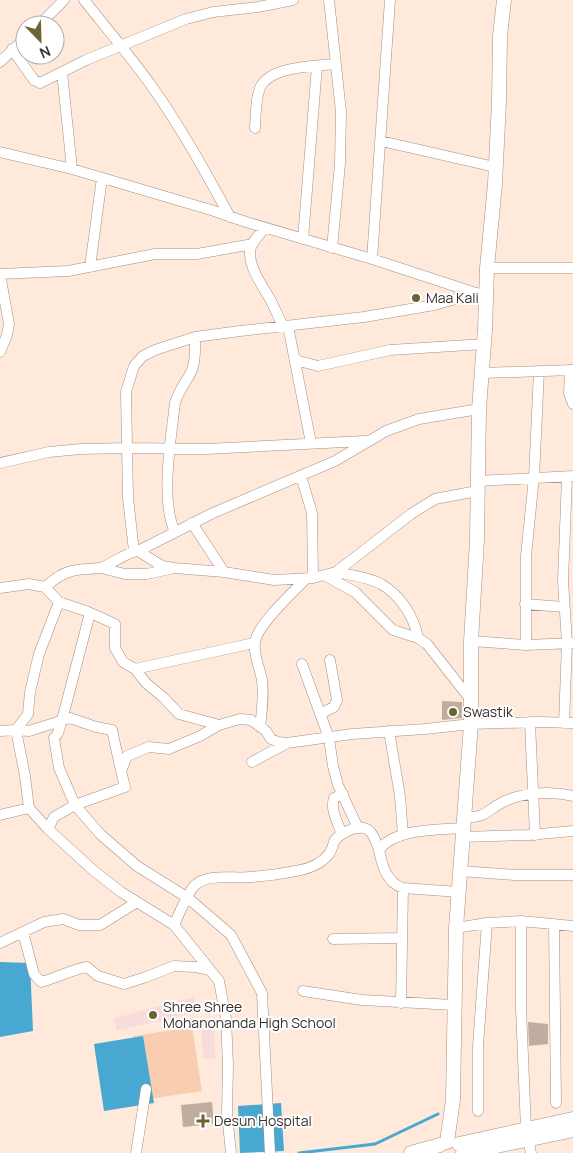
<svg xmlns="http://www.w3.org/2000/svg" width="573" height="1153" font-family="Manrope,sans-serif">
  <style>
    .education { fill: #f7dcdc }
    .green { fill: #f9ceb0 }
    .water { fill: #48a8d1 }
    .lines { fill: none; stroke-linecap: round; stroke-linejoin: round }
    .stream { stroke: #48a8d1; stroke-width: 3 }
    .building { fill: #c1ad9f }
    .street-casing { stroke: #a39083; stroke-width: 11 }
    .secondary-casing { stroke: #a39083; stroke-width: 15 }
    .street { stroke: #fff; stroke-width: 10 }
    .secondary { stroke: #fff; stroke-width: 14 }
    .poi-dot { fill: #6b6330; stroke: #fff; stroke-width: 2 }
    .labels { text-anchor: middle; stroke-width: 4; stroke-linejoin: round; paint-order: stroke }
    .poi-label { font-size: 14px; fill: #372f29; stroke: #fff; text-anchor: start }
  </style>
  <rect width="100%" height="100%" fill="#fee9da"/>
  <path class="education" d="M 194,997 L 193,1013 L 116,1031 L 115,1018 Z
    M 201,1019 L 214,1019 L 215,1059 L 203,1059 Z"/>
  <path class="green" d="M 192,1027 L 202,1091 L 142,1100 L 133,1036 Z"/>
  <path class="water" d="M 0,962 L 30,963 L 33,1031 L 0,1037 Z
    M 143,1036 L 154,1103 L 104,1111 L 94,1044 Z
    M 281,1103 L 284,1151 L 240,1153 L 238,1106 Z"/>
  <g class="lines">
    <path class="stream" d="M 299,1153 L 375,1144 L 438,1114"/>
  </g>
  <path class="building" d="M 442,701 L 462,702 L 462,718 L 442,720 Z
    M 528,1022 L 548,1024 L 548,1044 L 529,1046 Z
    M 212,1102 L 214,1124 L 183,1127 L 181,1105 Z"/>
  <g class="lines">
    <g class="street-casing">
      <path id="street" d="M 84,0 C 107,29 131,57 153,88 C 182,129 206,173 230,217
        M 329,0 L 341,112 L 340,164 L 332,248
        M 39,25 L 64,0
        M 12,49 L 34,80 L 40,83 L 86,60 L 186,19 L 213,12 L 258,7 L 293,0
        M 0,62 L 25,38
        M 62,72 L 72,169
        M 255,128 C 256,115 255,100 260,88 C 269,66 315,66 336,64
        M 381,141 L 495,167
        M 0,152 L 72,169 L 211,210 L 246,222 L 372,259 L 476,293
        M 265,228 C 260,234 251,242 250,251 C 249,269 263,286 271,301 C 275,309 279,318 283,326
        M 303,239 L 317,66
        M 372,259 L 390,0
        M 90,267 L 102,178
        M 487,268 L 573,268
        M 0,274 L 68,271 L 155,254 L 197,254 L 253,244
        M 288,326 L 311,443
        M 0,352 L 7,335 L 9,324 L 0,274
        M 295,360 L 318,366 L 390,350 L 484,344
        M 570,370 L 569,393 L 573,404
        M 482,373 L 573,370
        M 0,463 L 49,452 L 81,449 L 127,448 L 206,449 L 365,441
        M 301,476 L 312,513 L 313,578
        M 477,481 L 573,476
        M 192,523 L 224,572
        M 175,532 C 160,501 171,438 175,403 C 178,391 187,381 192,370 C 196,360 195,348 195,337
        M 134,551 L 128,498 L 126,392 L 134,366 L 143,356 L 155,350 L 195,337 L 240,331 L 364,317 L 434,305 L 477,293
        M 138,551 L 213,513 L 335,461 L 386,431 L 419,419 L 479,409
        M 101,568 L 125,574 L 147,574 L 170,569
        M 336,572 C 350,575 368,577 381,584 C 400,595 414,616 418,638
        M 326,576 L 355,592 L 393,630 L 418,638 L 427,644 L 471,700
        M 45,587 C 53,580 62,573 72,571 C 82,568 93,570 103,567 C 113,563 129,551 138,551 L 162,566 L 174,568 L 224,572 L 274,580 L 313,578 L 336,572 L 411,514 L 435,499 L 477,491
        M 0,588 L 29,584 L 45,587 L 59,602 L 39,654 L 30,692 L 28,714 L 16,730 L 0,731
        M 59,602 L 86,611 L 115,624 L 115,648 L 123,662 L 135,669 L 146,683 L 164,698 L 179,714 L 219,725
        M 525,604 L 564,607
        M 90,613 L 62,720 L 58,733 L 54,738 L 59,768 L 75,805 L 100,834 L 137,866 L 188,898 L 231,935 L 262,993 L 270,1153
        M 471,641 L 526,645 L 573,643
        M 526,645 L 526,556 L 534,477 L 539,371
        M 302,664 L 329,738 L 333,766 L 338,785 L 358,828
        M 135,669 L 254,643
        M 320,714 L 334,707 L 337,700 L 330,660
        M 530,722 L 535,835
        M 564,723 L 567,643 L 563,581 L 567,477
        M 260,727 C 262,711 264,696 262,680 C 260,668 253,655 255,642 C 257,625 293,592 306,579
        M 389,731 L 400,796 L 403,835
        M 252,762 L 287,743
        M 29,808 L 25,776 L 16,730 L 29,731 L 70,718 L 96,727 L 112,730 L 121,771
        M 0,815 L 29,808 L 48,829 L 94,871 L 121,892 L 174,925 L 219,981 L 226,1018 L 228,1065 L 227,1113 L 231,1153
        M 464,817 C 487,818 485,811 503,802 C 523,792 552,791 573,796
        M 48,829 L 54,817 L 75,805 L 125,787 L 121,771 L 127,756 L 149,747 L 169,749 L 200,736 L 219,725 L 240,719 L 251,720 L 266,731 L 271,739 L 278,742 L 287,743 L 352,734 L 425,729 L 471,724 L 540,722 L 573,723
        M 342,834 C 338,823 330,810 334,798 L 343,794
        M 462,837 L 528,835 L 573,831
        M 460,871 L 515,875 L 573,875
        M 459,892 L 403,888 C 387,883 382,866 379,850 C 395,828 438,830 463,828
        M 521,921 L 521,1008 L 526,1129 L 531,1153
        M 554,924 L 556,1103
        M 174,925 C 178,916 188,892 195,885 C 208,873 234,879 251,877 C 265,876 281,874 296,871 C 308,869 321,864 329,854 C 332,850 333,844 335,840 C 340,834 351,828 359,828 C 372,826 375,840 379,850
        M 456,928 L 487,923 L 521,921 L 573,926
        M 23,932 L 34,974 L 41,982 C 57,978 70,970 87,967 L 98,976 L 124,984 L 146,977 L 174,966 L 195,967 L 210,970
        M 333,939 L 402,938
        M 0,943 L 44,922 L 63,919 L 79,925 L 100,925 L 137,902
        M 303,991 L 362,1000 L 454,1005
        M 401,1003 L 403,888
        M 478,1111 L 478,1046 L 487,923
        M 136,1153 L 146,1089"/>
    </g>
    <g class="secondary-casing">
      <path id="secondary" d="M 447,1142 L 453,1100 L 456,928 L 471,724 L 471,641 L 477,540 L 479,409 L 485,330 L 487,268 L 495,184 L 499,101 L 500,36 L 504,0
        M 459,1144 L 573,1119
        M 411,1153 L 440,1145
        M 463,1153 L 573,1130"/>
    </g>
    <use href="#street" class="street"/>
    <use href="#secondary" class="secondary"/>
  </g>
  <g class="poi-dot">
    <circle cx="416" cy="298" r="5"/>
    <circle cx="453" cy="712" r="5"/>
    <circle cx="153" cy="1015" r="5"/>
    <path d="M200.5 1113.5h5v5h5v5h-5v5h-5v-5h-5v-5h5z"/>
  </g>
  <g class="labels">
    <g class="poi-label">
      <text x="426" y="303">Maa Kali</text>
      <text x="463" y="717">Swastik</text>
      <text x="163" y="1012">Shree Shree<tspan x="163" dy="16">Mohanonanda High School</tspan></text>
      <text x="214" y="1126">Desun Hospital</text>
    </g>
  </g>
  <g transform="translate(40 40) rotate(157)"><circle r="24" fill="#ffffff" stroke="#afaca9"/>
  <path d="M0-4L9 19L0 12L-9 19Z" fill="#6b6330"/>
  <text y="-8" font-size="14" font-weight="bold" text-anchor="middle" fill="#372f29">N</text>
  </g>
</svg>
